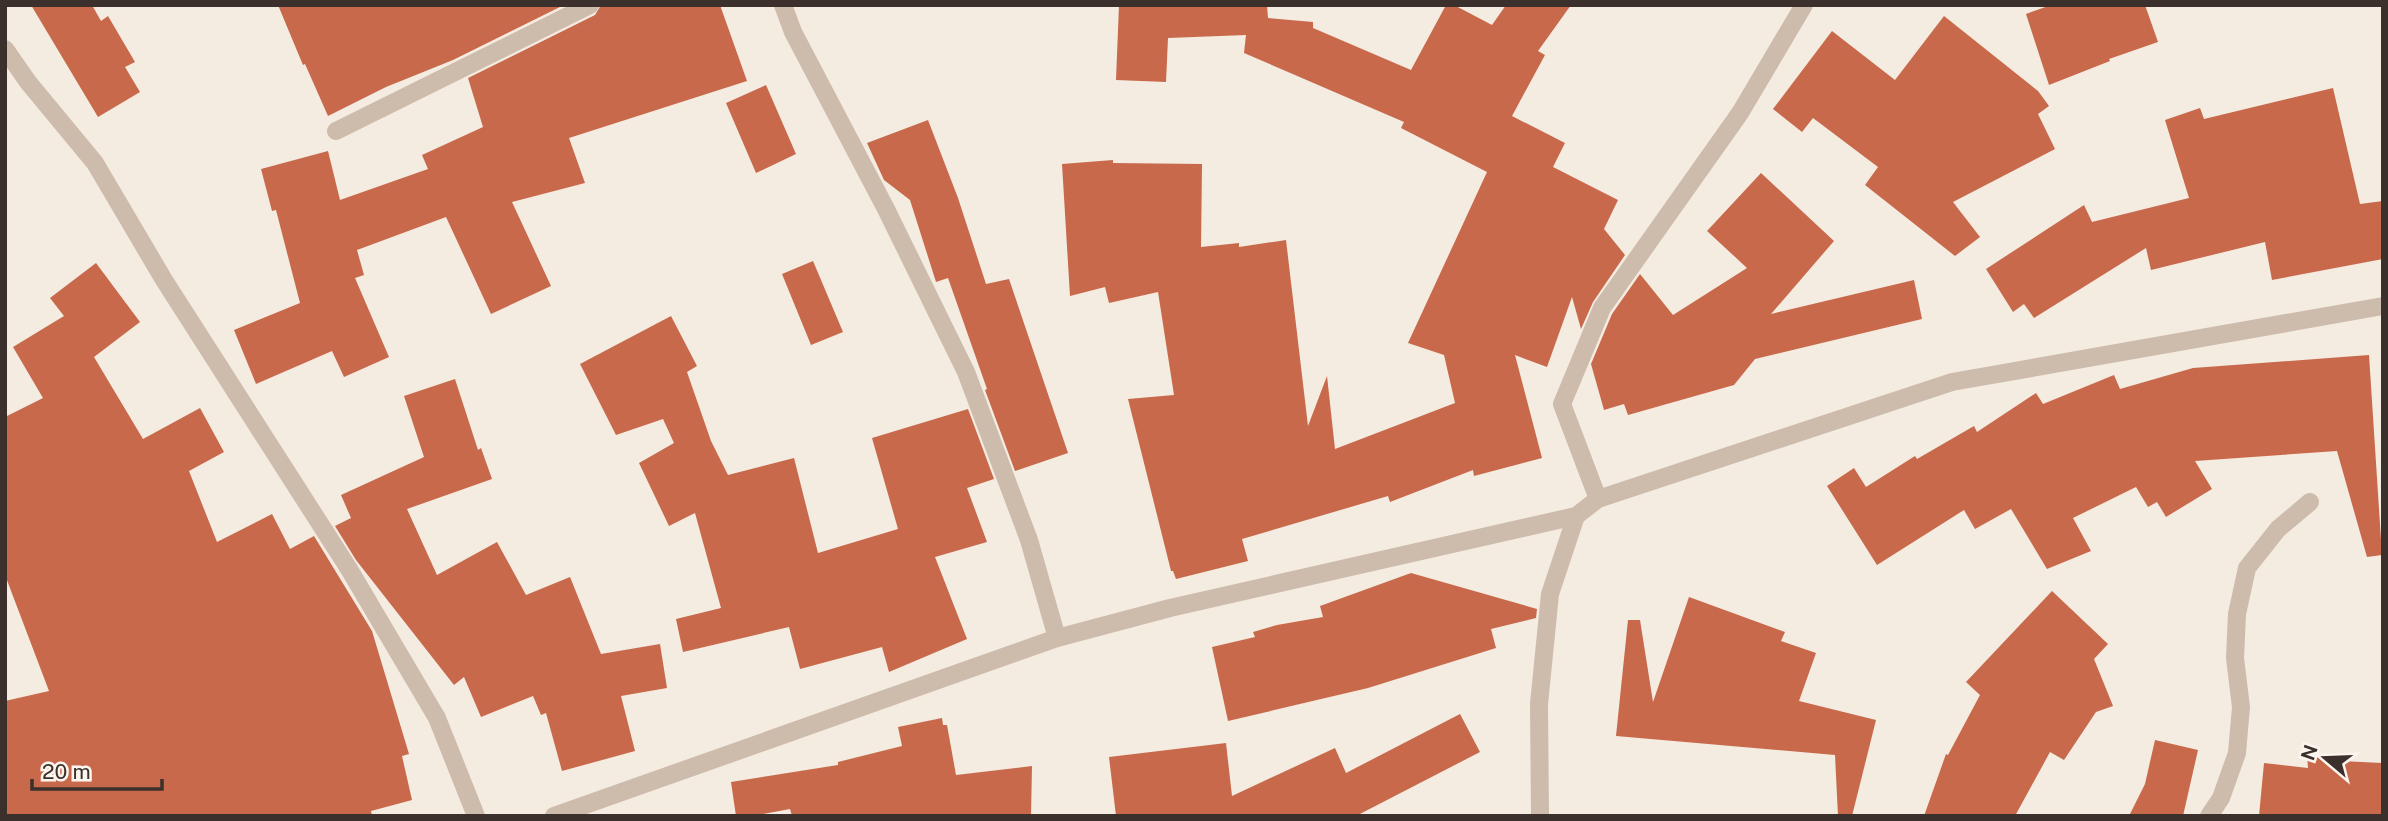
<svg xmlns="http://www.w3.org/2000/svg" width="2388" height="821" font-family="'Public Sans',sans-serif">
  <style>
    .building { fill: #c8694b }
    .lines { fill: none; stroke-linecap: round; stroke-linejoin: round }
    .minor { stroke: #cdbbac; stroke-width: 18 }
    .tertiary { stroke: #cdbbac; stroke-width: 18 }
  </style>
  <rect width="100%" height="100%" fill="#f4ebe1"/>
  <path class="building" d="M 31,5 L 92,5 L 101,21 L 108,16 L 135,62 L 125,67 L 140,92 L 98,117 Z
    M 278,5 L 564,5 L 453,60 L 386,87 L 328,116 L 305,64 L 303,65 Z
    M 601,5 L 720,5 L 747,81 L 569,138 L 585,183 L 512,202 L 551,286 L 491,314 L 446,217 L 357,250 L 364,275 L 355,278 L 389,357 L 344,377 L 332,351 L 256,384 L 234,330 L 300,303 L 276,210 L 272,211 L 261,169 L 328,151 L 340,200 L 428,169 L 422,155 L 483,127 L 468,78 L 595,15 Z
    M 1119,5 L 1267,5 L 1268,18 L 1313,22 L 1313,28 L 1411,70 L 1446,5 L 1454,5 L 1492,25 L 1506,5 L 1571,5 L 1538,51 L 1545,55 L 1512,116 L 1565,143 L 1553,167 L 1618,200 L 1604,229 L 1625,255 L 1593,302 L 1581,329 L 1572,297 L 1547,367 L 1515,355 L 1542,458 L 1474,476 L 1473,470 L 1390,502 L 1388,496 L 1242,539 L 1248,561 L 1176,579 L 1173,571 L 1171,571 L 1128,399 L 1174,395 L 1158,292 L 1109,303 L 1105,287 L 1070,296 L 1062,164 L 1113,160 L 1113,163 L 1202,164 L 1201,247 L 1239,243 L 1239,247 L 1286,240 L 1308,426 L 1327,376 L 1335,449 L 1455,403 L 1444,355 L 1408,343 L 1487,172 L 1401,128 L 1404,122 L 1244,53 L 1246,35 L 1168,38 L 1166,82 L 1116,80 Z
    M 2051,5 L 2145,5 L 2158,42 L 2109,59 L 2110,61 L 2049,85 L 2026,14 Z
    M 1944,16 L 2038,91 L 2049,106 L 2038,114 L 2055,149 L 1953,202 L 1980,237 L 1955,256 L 1865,185 L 1878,167 L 1813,118 L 1802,132 L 1773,109 L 1832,31 L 1895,80 Z
    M 766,85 L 796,154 L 756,173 L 726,103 Z
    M 2333,88 L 2360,204 L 2383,201 L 2383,259 L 2272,280 L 2265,242 L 2151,270 L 2146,248 L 2034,318 L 2024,304 L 2013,312 L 1986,269 L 2084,205 L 2092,222 L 2189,198 L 2165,120 L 2200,108 L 2204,119 Z
    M 928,120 L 958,198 L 986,284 L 1009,279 L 1068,453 L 1015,471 L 985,390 L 987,389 L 948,278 L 936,282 L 910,200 L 884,180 L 867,143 Z
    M 1761,173 L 1834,241 L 1771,314 L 1914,280 L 1922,319 L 1755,359 L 1734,385 L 1628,415 L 1624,404 L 1604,410 L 1591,364 L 1612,314 L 1640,274 L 1673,315 L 1747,268 L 1707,231 Z
    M 813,261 L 843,332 L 811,345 L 782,274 Z
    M 96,263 L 140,322 L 94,357 L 143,439 L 200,408 L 224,452 L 189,471 L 217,542 L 272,514 L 290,549 L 314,536 L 372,631 L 409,754 L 402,756 L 412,800 L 371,811 L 372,816 L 5,816 L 5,701 L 49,691 L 5,575 L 5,417 L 43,398 L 13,347 L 64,316 L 50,298 Z
    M 671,316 L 697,366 L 687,372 L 711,441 L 728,475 L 794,458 L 818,553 L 898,529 L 872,438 L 968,409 L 994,479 L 967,488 L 987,542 L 935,557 L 967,639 L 889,672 L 882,647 L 800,669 L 789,627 L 683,652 L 676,619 L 721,608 L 695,513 L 669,526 L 639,463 L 674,443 L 663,419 L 616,435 L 580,364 Z
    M 2369,355 L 2382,555 L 2367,557 L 2337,451 L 2195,461 L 2212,489 L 2166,517 L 2157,502 L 2148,507 L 2136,487 L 2073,518 L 2091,551 L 2047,569 L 2011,509 L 1975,529 L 1964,510 L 1877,565 L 1827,486 L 1854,468 L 1866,487 L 1915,456 L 1917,459 L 1974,426 L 1977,432 L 2036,393 L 2043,404 L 2114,375 L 2120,389 L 2193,368 Z
    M 455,379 L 478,450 L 481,448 L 492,479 L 407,509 L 437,575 L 497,542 L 526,595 L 570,577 L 601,654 L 660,644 L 667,688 L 621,696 L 635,751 L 562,771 L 546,713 L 541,715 L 533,696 L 481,717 L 464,677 L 454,685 L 356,560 L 335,526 L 351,518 L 341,495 L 424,457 L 404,396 Z
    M 1411,573 L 1537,609 L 1536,618 L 1491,629 L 1496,648 L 1368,688 L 1228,721 L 1212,647 L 1255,637 L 1253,632 L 1277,625 L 1323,617 L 1320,606 Z
    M 2052,591 L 2108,644 L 2094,659 L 2113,706 L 2096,712 L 2064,760 L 2050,752 L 2015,816 L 1924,816 L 1946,754 L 1948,755 L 1980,695 L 1966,682 Z
    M 1689,597 L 1785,632 L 1781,641 L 1816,653 L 1799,701 L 1876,720 L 1852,816 L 1838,816 L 1835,755 L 1616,736 L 1628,620 L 1640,620 L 1653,702 Z
    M 1460,714 L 1480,752 L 1356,816 L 1116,816 L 1109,757 L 1226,743 L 1232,796 L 1335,748 L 1346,773 Z
    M 942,718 L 943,725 L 947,725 L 956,775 L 1032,766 L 1031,816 L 792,816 L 790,809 L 752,816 L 736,816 L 731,782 L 838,765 L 838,762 L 902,746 L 898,727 Z
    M 2155,740 L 2198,750 L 2183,816 L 2129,816 L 2145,784 Z
    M 2340,754 L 2340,761 L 2383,763 L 2383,816 L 2259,816 L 2264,763 L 2308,768 L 2307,756 Z"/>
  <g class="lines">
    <path class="minor" d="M 783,5 L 793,32 L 886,209 L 966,372 L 1029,540 L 1057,638
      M 5,49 L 28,82 L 95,163 L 164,280 L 349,569 L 437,718 L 476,816
      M 336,131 L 590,5
      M 1598,499 L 1562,404 L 1602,308 L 1740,113 L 1804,5
      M 1540,816 L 1539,704 L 1550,594 L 1576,516
      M 2209,816 L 2221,798 L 2237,753 L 2241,707 L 2235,658 L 2237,614 L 2247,568 L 2278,529 L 2310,502"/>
    <path class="tertiary" d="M 554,816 L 1057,638 L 1170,608 L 1576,516 L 1598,499 L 1952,382 L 2383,306"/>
  </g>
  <rect width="2388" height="821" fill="none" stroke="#3b302b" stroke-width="14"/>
  <g transform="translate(2325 758) rotate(289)" stroke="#fbf5ee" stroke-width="5" paint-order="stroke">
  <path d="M0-5L12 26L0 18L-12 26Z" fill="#3b302b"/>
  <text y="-10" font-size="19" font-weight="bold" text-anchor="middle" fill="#3b302b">N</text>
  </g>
  <path d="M32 779v10h130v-10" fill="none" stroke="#3b302b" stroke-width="3.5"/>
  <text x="42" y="779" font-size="21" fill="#3b302b" stroke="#fbf5ee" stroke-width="5" paint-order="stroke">20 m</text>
</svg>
